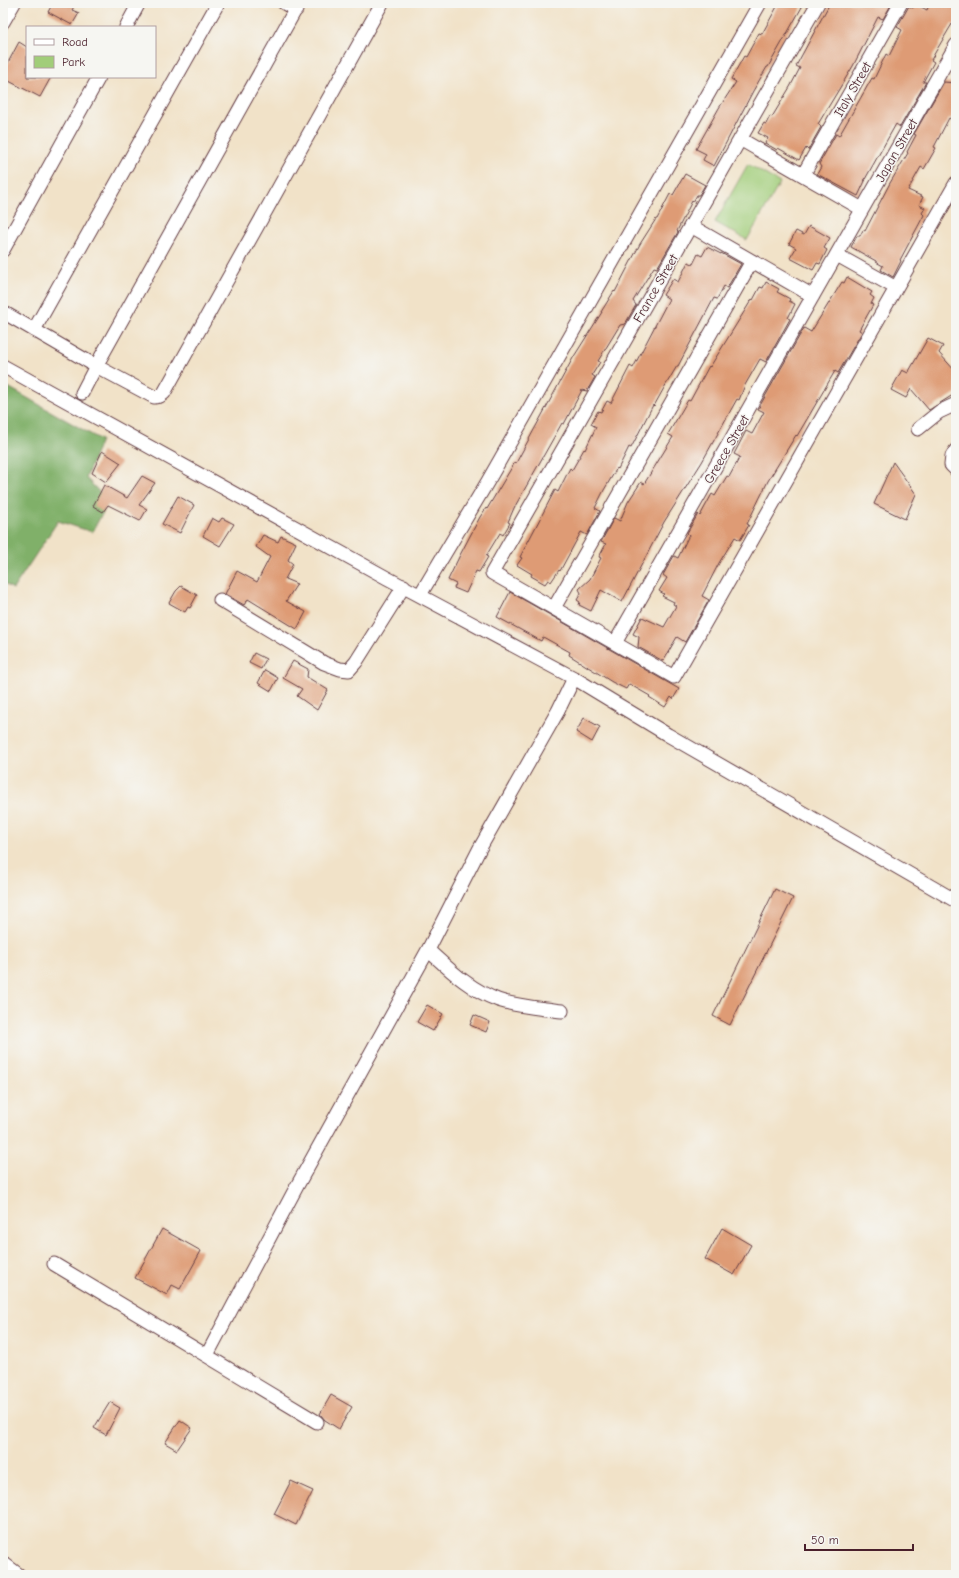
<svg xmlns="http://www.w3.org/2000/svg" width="959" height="1578" font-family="'Comic Neue',sans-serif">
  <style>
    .green { fill: #a1cd79; stroke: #767652 }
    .forest { fill: #80b069; stroke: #65684a }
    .building { fill: #de9b75 }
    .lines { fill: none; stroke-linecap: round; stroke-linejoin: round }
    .minor-casing { stroke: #633c43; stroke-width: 15 }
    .minor { stroke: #fff; stroke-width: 13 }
    .labels { text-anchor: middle; stroke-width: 3; stroke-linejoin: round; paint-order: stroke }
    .street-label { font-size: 13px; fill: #4a1f2b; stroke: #f6f6f2 }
  </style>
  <rect width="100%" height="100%" fill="#f6f6f2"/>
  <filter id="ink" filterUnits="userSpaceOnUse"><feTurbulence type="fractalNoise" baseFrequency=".025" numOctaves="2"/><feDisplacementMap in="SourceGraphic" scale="8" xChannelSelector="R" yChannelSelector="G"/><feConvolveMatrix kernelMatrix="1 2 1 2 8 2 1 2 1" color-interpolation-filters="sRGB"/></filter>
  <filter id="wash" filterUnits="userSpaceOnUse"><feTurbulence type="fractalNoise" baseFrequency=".012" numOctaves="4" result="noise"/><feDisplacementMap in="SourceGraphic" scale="16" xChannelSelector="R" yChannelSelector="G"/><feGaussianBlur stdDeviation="0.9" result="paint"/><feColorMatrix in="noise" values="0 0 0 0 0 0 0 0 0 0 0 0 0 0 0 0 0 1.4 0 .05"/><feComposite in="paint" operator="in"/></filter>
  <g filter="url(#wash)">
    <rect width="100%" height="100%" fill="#f1e2c8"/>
    <path class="green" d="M 748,164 L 780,183 L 747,240 L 715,222 Z"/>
    <path class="forest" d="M 3,384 L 101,440 L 86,478 L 109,502 L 92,532 L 58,521 L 13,589 L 3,583 Z"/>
    <g id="blocks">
      <path class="building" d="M 53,3 L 76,3 L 72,10 L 79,13 L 72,25 L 48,12 Z
        M 779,3 L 794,3 L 802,7 L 768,67 L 767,67 L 753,91 L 714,166 L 703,160 L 706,154 L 696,149 L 719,108 L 736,82 L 731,79 L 744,56 L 746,57 L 759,33 L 762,34 Z
        M 830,3 L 887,3 L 891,5 L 883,19 L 878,17 L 853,66 L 818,124 L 821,127 L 808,150 L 806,148 L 799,160 L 778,148 L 777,150 L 765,143 L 768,138 L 758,133 L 764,123 L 766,124 L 770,116 L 772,117 L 790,87 L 800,68 L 796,66 Z
        M 930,3 L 956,3 L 956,26 L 952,24 L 936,51 L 931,60 L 934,62 L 923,82 L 926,82 L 900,127 L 896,124 L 864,181 L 865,181 L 858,196 L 817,174 L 821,167 L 819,164 L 836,134 L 839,136 L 872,78 L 874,79 L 886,54 L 889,56 L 902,30 L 897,27 L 909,6 L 913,8 L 915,4 L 927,10 Z
        M 19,42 L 27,47 L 27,77 L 51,77 L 40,97 L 3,78 L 3,72 Z
        M 944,82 L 956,83 L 956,110 L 951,119 L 949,118 L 934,147 L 936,148 L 924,169 L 921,167 L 908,190 L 923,197 L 919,205 L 925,208 L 922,213 L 924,215 L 900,260 L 901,261 L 893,277 L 881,270 L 883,266 L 876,262 L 876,261 L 851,247 L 857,236 L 860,236 L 863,230 L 865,231 L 890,183 L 908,153 L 907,152 L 916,135 L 914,134 Z
        M 685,174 L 705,185 L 699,195 L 697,195 L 693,202 L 692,201 L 677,231 L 678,232 L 657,268 L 654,267 L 633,301 L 636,305 L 625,324 L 620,325 L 598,361 L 600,362 L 592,375 L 595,377 L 587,391 L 582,390 L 564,424 L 562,423 L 514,508 L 508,522 L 510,523 L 503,535 L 500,533 L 486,556 L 488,557 L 479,572 L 476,571 L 466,593 L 454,588 L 456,584 L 448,580 L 460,555 L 480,517 L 486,508 L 487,509 L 515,462 L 516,463 L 573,358 L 602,312 L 601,312 L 614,291 L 615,292 L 640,244 L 656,219 L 657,219 L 670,194 L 673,195 Z
        M 809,226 L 830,238 L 824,248 L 827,250 L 820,264 L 817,263 L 813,270 L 790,258 L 796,248 L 789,244 L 796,231 L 804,235 Z
        M 707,247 L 721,254 L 721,253 L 741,264 L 727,288 L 724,286 L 717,299 L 714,298 L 678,366 L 677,366 L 664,388 L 654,406 L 653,405 L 631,448 L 629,447 L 618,469 L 617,468 L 604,490 L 595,508 L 600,511 L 587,535 L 581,532 L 560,571 L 559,570 L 551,582 L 548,580 L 545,584 L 531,576 L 532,574 L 517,565 L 522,558 L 520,557 L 555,490 L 558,492 L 570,468 L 572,470 L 584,449 L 585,450 L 596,427 L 591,424 L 598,411 L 601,412 L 607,401 L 611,403 L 630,366 L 633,368 L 669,299 L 663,295 L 673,279 L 678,282 L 688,262 L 693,264 L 698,254 L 702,256 Z
        M 847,277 L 872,292 L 870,295 L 874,298 L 871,304 L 873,305 L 859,330 L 862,332 L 838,373 L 835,371 L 810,414 L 797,436 L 796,435 L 768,481 L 747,524 L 749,525 L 740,540 L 735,537 L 719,563 L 702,596 L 709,600 L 685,642 L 677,637 L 663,661 L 638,647 L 639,637 L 633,634 L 642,617 L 664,627 L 676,606 L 673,604 L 674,602 L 662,596 L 664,594 L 659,591 L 667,578 L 663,575 L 674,556 L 678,558 L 689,535 L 687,533 L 698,514 L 700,516 L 712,494 L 715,496 L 727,476 L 729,477 L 740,457 L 734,454 L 746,431 L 752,434 L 764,412 L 758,409 L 804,328 L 811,332 L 842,282 L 844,283 Z
        M 766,282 L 779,289 L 777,292 L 790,299 L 789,301 L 795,304 L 788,318 L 790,319 L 766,362 L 760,359 L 745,385 L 739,400 L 737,399 L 702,462 L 664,522 L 622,602 L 601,590 L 591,611 L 579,605 L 580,602 L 577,600 L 581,593 L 579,589 L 590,579 L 601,558 L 599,557 L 606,544 L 601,542 L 614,518 L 620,521 L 628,502 L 641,482 L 644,484 L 673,437 L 668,434 L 688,400 L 690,401 L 709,366 L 710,367 L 752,299 L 753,300 L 760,287 L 763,288 Z
        M 928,338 L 943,346 L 939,353 L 956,372 L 956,393 L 929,410 L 911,389 L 906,398 L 891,390 L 902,370 L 908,373 Z
        M 102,451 L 121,463 L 106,482 L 92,473 Z
        M 893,462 L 916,494 L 905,519 L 874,504 Z
        M 142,476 L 155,483 L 139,505 L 147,509 L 140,521 L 108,505 L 103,512 L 93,506 L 104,485 L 127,498 Z
        M 178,496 L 194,505 L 180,533 L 162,524 Z
        M 212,518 L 219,522 L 222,518 L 234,524 L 220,546 L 203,536 Z
        M 263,535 L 278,542 L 281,536 L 296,543 L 288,560 L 293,564 L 285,579 L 297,584 L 286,601 L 306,612 L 297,629 L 248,599 L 244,605 L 225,594 L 237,571 L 257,582 L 270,557 L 256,547 Z
        M 181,586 L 197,595 L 190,608 L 188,607 L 185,612 L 169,603 L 176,591 Z
        M 510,592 L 679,689 L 673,699 L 671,697 L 665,707 L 649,697 L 650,696 L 629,684 L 626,689 L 612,682 L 569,655 L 570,652 L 543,637 L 541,641 L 497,617 Z
        M 254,653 L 266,659 L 261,669 L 249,663 Z
        M 293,661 L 308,669 L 307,677 L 328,690 L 317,710 L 297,696 L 302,689 L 283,678 Z
        M 265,670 L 278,678 L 271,691 L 258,683 Z
        M 584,718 L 600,727 L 592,742 L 576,732 Z
        M 775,889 L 793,898 L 730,1025 L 713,1016 Z
        M 427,1005 L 443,1014 L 433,1031 L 417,1022 Z
        M 474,1015 L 490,1022 L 486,1032 L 470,1025 Z
        M 722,1228 L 751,1245 L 734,1275 L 705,1259 Z
        M 162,1229 L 201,1251 L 180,1289 L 172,1285 L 167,1295 L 135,1278 Z
        M 331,1395 L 352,1407 L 339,1429 L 325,1420 L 320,1414 Z
        M 110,1402 L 120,1408 L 106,1435 L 94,1428 Z
        M 180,1420 L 192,1428 L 177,1450 L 165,1443 Z
        M 291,1481 L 313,1491 L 296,1525 L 274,1514 Z"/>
    </g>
  </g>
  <g filter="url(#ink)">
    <use href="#blocks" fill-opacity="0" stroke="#633c43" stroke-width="1"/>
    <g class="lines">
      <g class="minor-casing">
        <path id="minor" d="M 284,3 L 296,10
          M 818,3 L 492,573 L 674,677 L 956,183
          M 3,22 L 14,3
          M 126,27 L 139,3
          M 740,139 L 862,209
          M 803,175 L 901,3
          M 691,226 L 813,296
          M 3,250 L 99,77
          M 837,255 L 896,288
          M 3,312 L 96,366 L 154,397 L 160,396 L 164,393 L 382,3
          M 34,330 L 218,3
          M 3,366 L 387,578 L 574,678 L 668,735 L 956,901
          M 82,393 L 96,366 L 299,3
          M 918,429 L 939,412 L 956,404
          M 956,450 L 952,456 L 951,465 L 956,470
          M 420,595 L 488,481 L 760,3
          M 220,600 L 324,663 L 340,669 L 349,670 L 356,662 L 404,586
          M 554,608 L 752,261
          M 615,643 L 956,45
          M 428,950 C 449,969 470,990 498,1000 C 518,1007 541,1008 562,1011
          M 54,1264 L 317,1422
          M 207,1355 L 297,1186 L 428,950 L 480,848 L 558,711 L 574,678
          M 3,1563 L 19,1575"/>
      </g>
      <use href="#minor" class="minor"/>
    </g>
  </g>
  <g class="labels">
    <g class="street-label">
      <text transform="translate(852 89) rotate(-60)" y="5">Italy Street</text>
      <text transform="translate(896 150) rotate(-60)" y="5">Japan Street</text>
      <text transform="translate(655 288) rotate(-60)" y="5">France Street</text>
      <text transform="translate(726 449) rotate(-60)" y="5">Greece Street</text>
    </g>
  </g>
  <rect width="959" height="1578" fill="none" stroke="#f6f6f2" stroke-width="16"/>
  <rect x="26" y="26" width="130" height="52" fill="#f6f6f2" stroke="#b1a0a2"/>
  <rect x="34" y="39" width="20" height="6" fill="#ffffff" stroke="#b1a0a2"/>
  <text x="62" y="46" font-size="12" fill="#4a1f2b">Road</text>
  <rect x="34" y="56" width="20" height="12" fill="#a1cd79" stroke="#b1a0a2"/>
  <text x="62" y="66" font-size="12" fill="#4a1f2b">Park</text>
  <path d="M805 1544v6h108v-6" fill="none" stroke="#4a1f2b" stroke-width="2"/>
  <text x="811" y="1544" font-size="12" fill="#4a1f2b" stroke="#f6f6f2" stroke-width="3" paint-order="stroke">50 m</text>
</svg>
